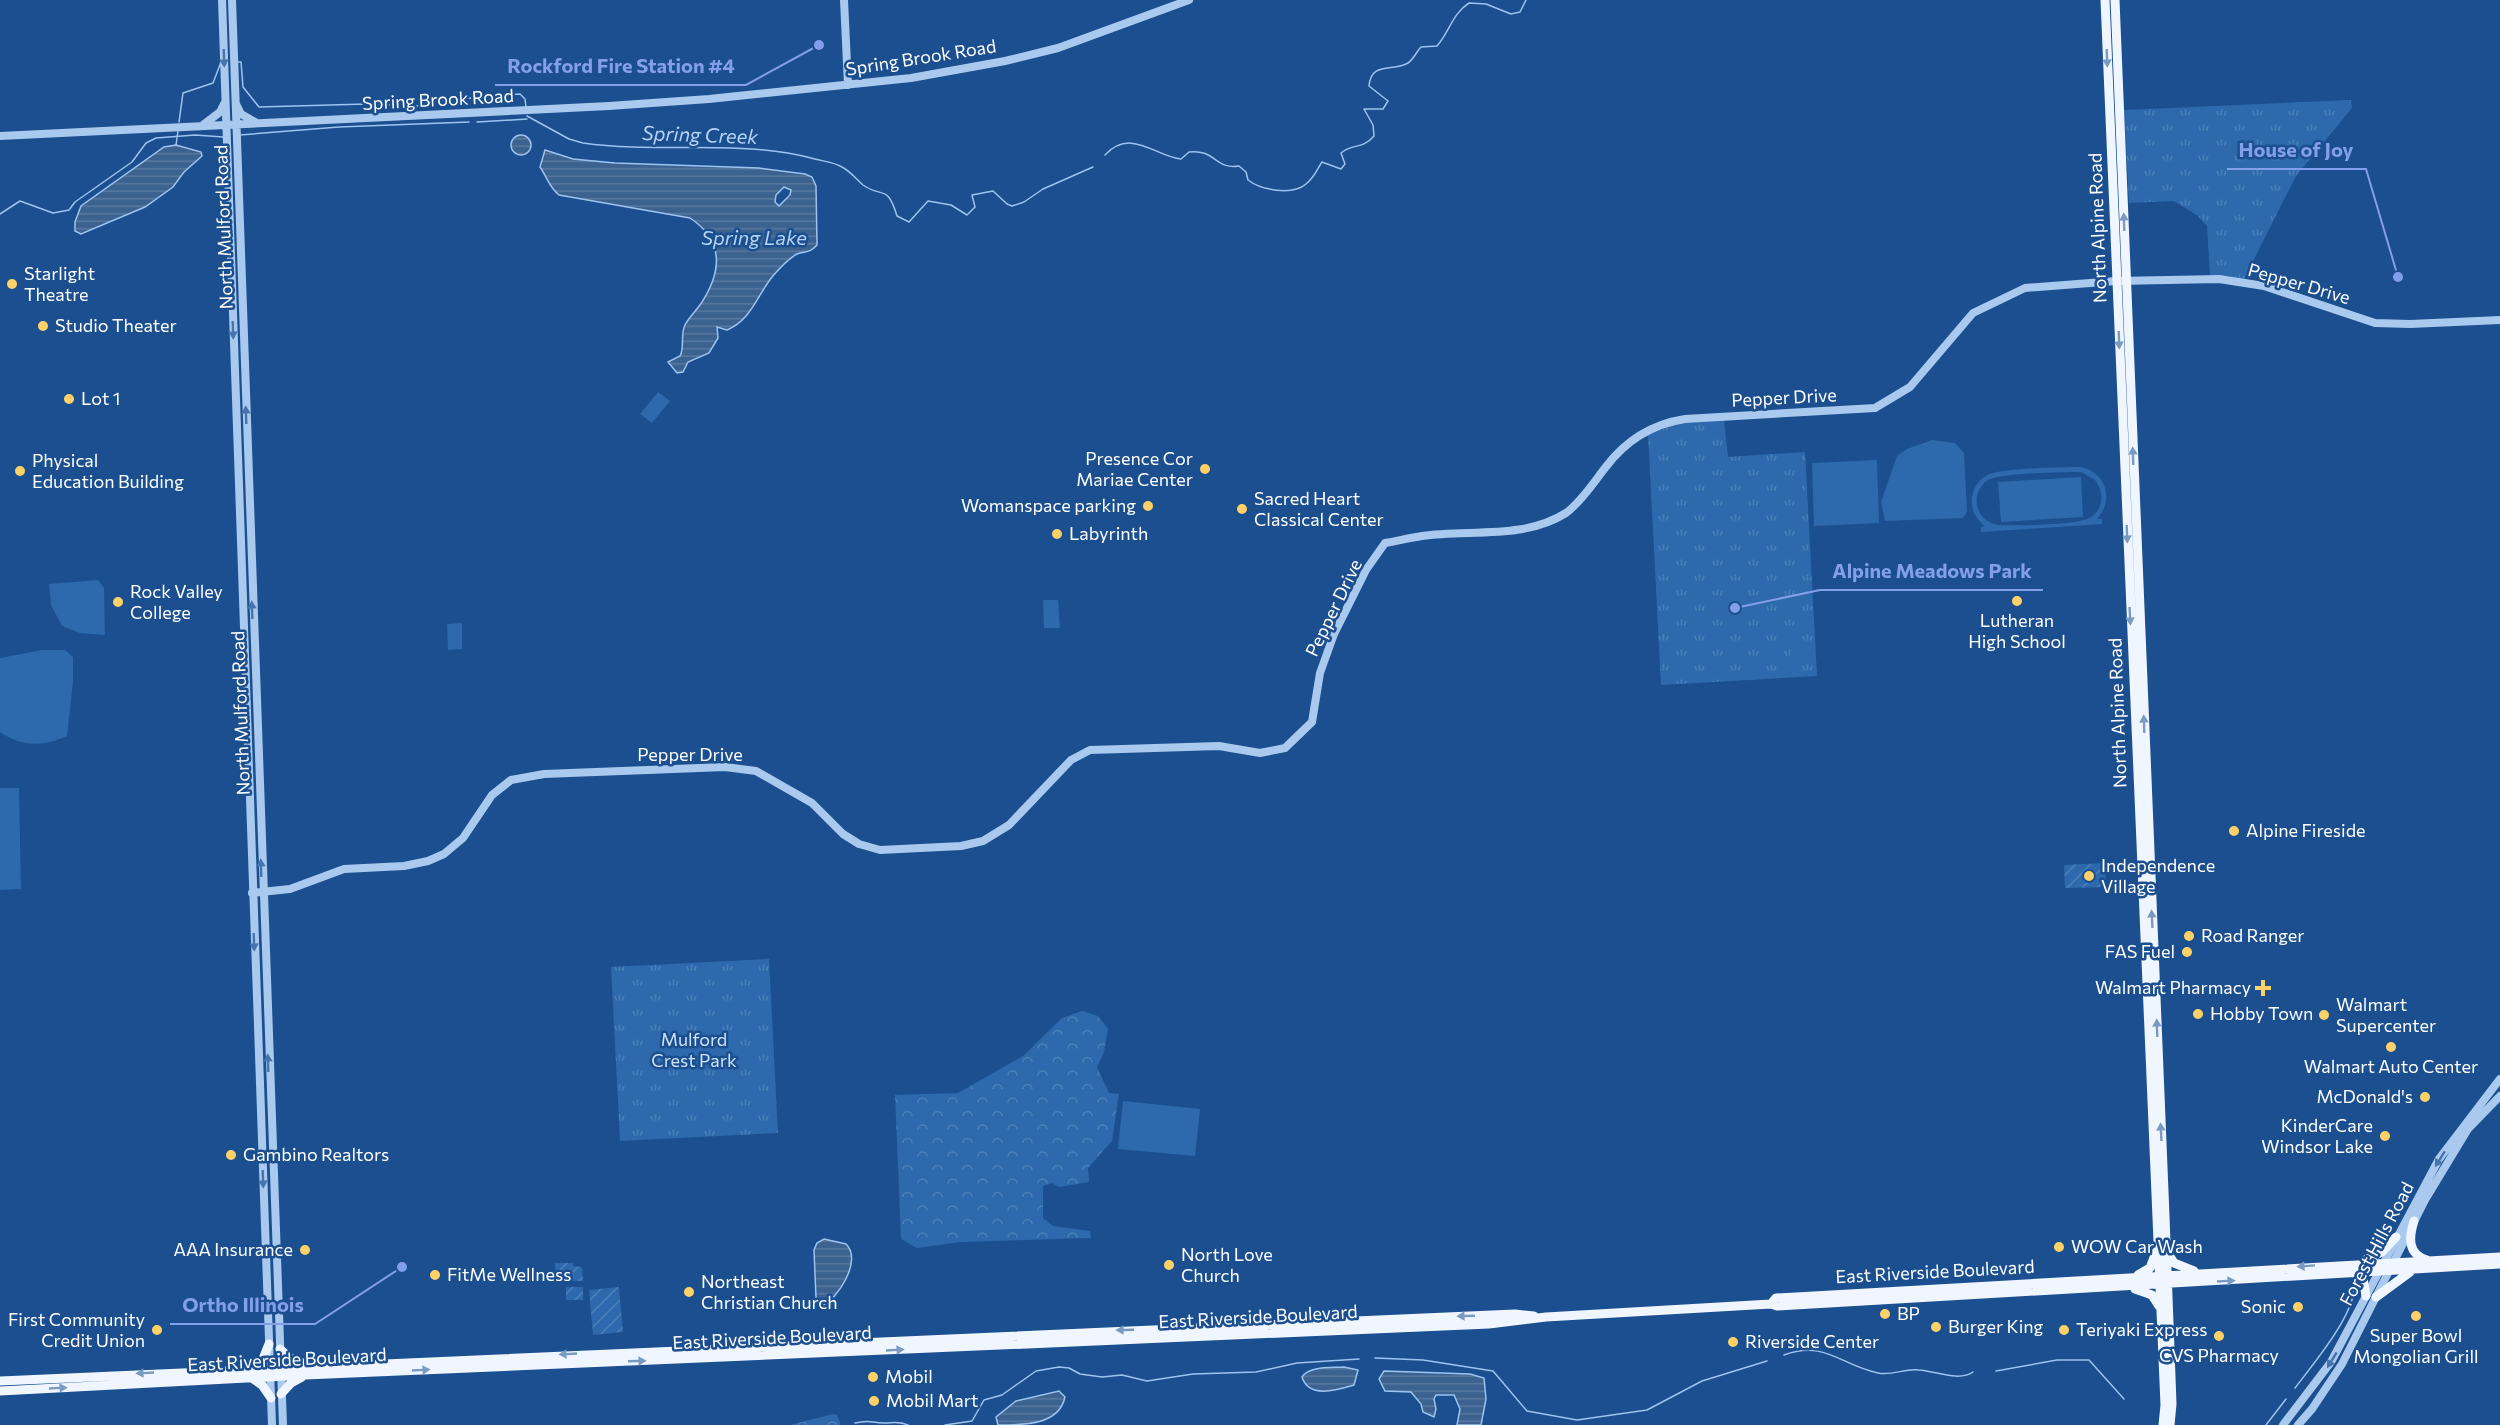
<svg xmlns="http://www.w3.org/2000/svg" width="2500" height="1425" font-family="Commissioner,sans-serif">
  <style>
    .grass { fill: url(#grass-tufts) }
    .forest { fill: url(#forest-crowns) }
    .garden { fill: url(#garden-furrows) }
    .pitch { fill: #2e69ad; fill-rule: evenodd }
    .water { fill: url(#water-rules); stroke: #9cc4f0; stroke-width: 1.5; fill-rule: evenodd }
    .lines { fill: none; stroke-linecap: round; stroke-linejoin: round }
    .stream { stroke: #9cc4f0; stroke-width: 1.5 }
    .minor { stroke: #a9c9ee; stroke-width: 8 }
    .major { stroke: #f0f6ff; stroke-width: 9 }
    .oneway { fill: #4674ac }
    .oneway2 { fill: #7b9ac1 }
    .poi-dot { fill: #ffd166; stroke: #1b4f8f; stroke-width: 2 }
    .labels { text-anchor: middle; stroke-width: 5; stroke-linejoin: round; paint-order: stroke }
    .street-label { font-size: 18px; fill: #fff; stroke: #1b4f8f }
    .poi-label { font-size: 18px; fill: #fff; stroke: #1b4f8f; text-anchor: start }
    .park-label { font-size: 18px; fill: #cfe3fa; stroke: #1b4f8f }
    .water-label { font-size: 20px; font-style: italic; fill: #b5d3f5; stroke: #1b4f8f }
    .leader { fill: none; stroke: #839eea; stroke-width: 2 }
    .callout-dot { fill: #839eea; stroke: #1b4f8f; stroke-width: 2 }
    .callout-label { font-size: 20px; text-anchor: middle; font-weight: bold; fill: #839eea; stroke: #1b4f8f; stroke-width: 5; stroke-linejoin: round; paint-order: stroke }
  </style>
  <defs>
    <pattern id="grass-tufts" width="24" height="20" patternUnits="userSpaceOnUse" patternTransform="scale(1.5)"><rect width="24" height="20" fill="#2e69ad"/><path d="M3 7l-1-3M5 7V3M7 7l1-3M15 17l-1-3M17 17v-4M19 17l1-3" fill="none" stroke="#4d80b9"/></pattern>
    <pattern id="forest-crowns" width="20" height="18" patternUnits="userSpaceOnUse" patternTransform="scale(1.5)"><rect width="20" height="18" fill="#2e69ad"/><path d="M2 6a3 3 0 1 1 6 0M12 15a3 3 0 1 1 6 0" fill="none" stroke="#4d80b9"/></pattern>
    <pattern id="garden-furrows" width="10" height="10" patternUnits="userSpaceOnUse" patternTransform="scale(1.5)"><rect width="10" height="10" fill="#2e69ad"/><path d="M-1 1l2-2M0 10L10 0M9 11l2-2" fill="none" stroke="#4d80b9"/></pattern>
    <pattern id="water-rules" width="6" height="5" patternUnits="userSpaceOnUse" patternTransform="scale(1.5)"><rect width="6" height="5" fill="#3c6290"/><path d="M0 2.5h6" fill="none" stroke="#597aa1"/></pattern>
  </defs>
  <rect width="100%" height="100%" fill="#1b4f8f"/>
  <path class="grass" d="M 2351,100 L 2352,108 L 2296,176 L 2242,283 L 2229,276 L 2210,275 L 2207,226 L 2198,216 L 2174,201 L 2129,203 L 2124,110 Z
    M 1724,420 L 1728,457 L 1805,452 L 1817,676 L 1661,685 L 1648,434 L 1683,423 Z
    M 769,959 L 778,1133 L 620,1141 L 611,967 Z"/>
  <path class="forest" d="M 1082,1011 L 1098,1016 L 1108,1029 L 1104,1052 L 1097,1067 L 1109,1093 L 1119,1094 L 1112,1141 L 1088,1168 L 1089,1182 L 1059,1187 L 1052,1183 L 1043,1186 L 1043,1218 L 1053,1226 L 1090,1231 L 1091,1238 L 961,1242 L 917,1248 L 901,1239 L 895,1095 L 958,1093 L 1023,1056 L 1062,1018 Z
    M 833,1414 L 837,1415 L 841,1425 L 790,1425 Z"/>
  <path class="garden" d="M 2105,863 L 2106,887 L 2065,888 L 2064,865 Z
    M 555,1263 L 573,1263 L 573,1266 L 582,1267 L 583,1281 L 556,1281 Z
    M 566,1287 L 583,1287 L 583,1300 L 566,1300 Z
    M 619,1287 L 623,1332 L 593,1335 L 589,1290 Z"/>
  <path class="pitch" d="M 658,392 L 670,401 L 652,423 L 640,414 Z
    M 1932,440 L 1955,443 L 1964,453 L 1967,512 L 1963,518 L 1885,521 L 1881,502 L 1897,456 L 1907,449 Z
    M 1877,460 L 1879,523 L 1814,526 L 1812,463 Z
    M 2081,467 C 2107,473 2114,500 2097,519 L 2102,519 L 2102,524 L 1981,532 L 1981,527 L 1985,526 C 1976,519 1970,509 1972,497 C 1973,488 1979,480 1987,475 C 2002,468 2063,467 2081,467 ZM 2081,472 L 2095,480 C 2105,493 2104,512 2087,519 C 2071,525 2017,526 1998,525 C 1989,523 1981,518 1978,509 C 1974,498 1979,486 1988,480 C 2001,473 2064,472 2081,472 Z
    M 2081,477 L 2083,517 L 2001,522 L 1998,482 Z
    M 98,580 L 104,588 L 105,635 L 80,633 L 62,626 L 51,605 L 49,584 Z
    M 1043,600 L 1058,600 L 1060,628 L 1044,628 Z
    M 462,623 L 462,649 L 448,650 L 447,624 Z
    M 1810,643 L 1811,662 L 1802,662 L 1801,644 Z
    M 1790,644 L 1799,644 L 1800,662 L 1791,663 Z
    M 42,650 L 65,650 L 73,657 L 73,682 L 67,736 C 44,747 21,747 0,732 L 0,658 Z
    M 0,788 L 19,788 L 21,889 L 0,890 Z
    M 1123,1101 L 1200,1109 L 1195,1156 L 1118,1149 Z"/>
  <path class="water" d="M511 145a10 10 0 1 1 20 0a10 10 0 1 1-20 0Z
    M 176,145 L 201,152 L 202,156 L 184,172 L 173,187 L 145,207 L 81,234 L 75,231 L 75,222 L 81,206 L 164,147 Z
    M 545,150 L 573,159 L 615,163 L 759,168 L 805,174 L 812,177 L 816,186 L 817,245 C 810,253 806,251 797,254 C 789,258 778,270 772,277 C 757,296 751,320 727,330 L 717,327 L 718,338 L 709,353 L 688,362 L 683,372 L 677,373 L 668,362 L 680,356 C 685,347 680,335 685,325 C 689,317 697,310 702,302 C 723,269 723,240 690,218 L 559,195 C 549,187 547,177 540,167 ZM 784,187 L 791,190 L 790,195 L 779,206 L 775,202 L 776,195 Z
    M 824,1239 L 846,1244 C 863,1260 837,1300 822,1306 L 816,1298 L 814,1250 L 817,1243 Z
    M 1344,1367 L 1358,1370 L 1354,1385 C 1337,1390 1309,1399 1302,1377 C 1309,1366 1331,1368 1344,1367 Z
    M 1384,1371 L 1470,1374 L 1484,1378 L 1486,1399 L 1481,1425 L 1457,1425 L 1460,1409 L 1454,1395 L 1436,1395 L 1434,1399 L 1436,1409 L 1434,1417 L 1423,1412 L 1421,1404 L 1411,1392 L 1385,1391 L 1379,1379 Z
    M 1059,1391 L 1065,1397 C 1059,1425 1025,1425 998,1425 L 996,1417 L 1016,1401 Z"/>
  <g class="lines">
    <path class="stream" d="M 238,62 L 241,62 L 243,87 L 259,107 L 366,104 L 417,106 L 434,101 L 520,94 L 525,99 L 526,107
      M 527,116 L 569,139 L 583,143 C 659,154 736,139 811,158 C 821,161 834,162 842,167 C 850,171 856,179 863,185 C 883,199 887,183 897,216 L 909,222 L 928,201 L 951,205 L 967,215 L 975,207 L 972,195 L 993,191 L 1007,204 L 1012,206 L 1024,202 L 1043,189 L 1093,167
      M 179,122 L 183,93 L 213,83 L 221,62
      M 477,122 L 527,119
      M 240,135 L 339,127 L 469,122
      M 176,145 L 178,131
      M 1105,155 C 1131,127 1156,157 1181,159 L 1189,152 C 1216,149 1215,170 1239,166 L 1246,172 L 1248,180 C 1261,190 1292,196 1306,184 C 1315,177 1317,169 1322,162 L 1341,169 L 1345,164 L 1341,153 C 1352,143 1362,150 1374,136 L 1373,125 L 1364,109 L 1383,109 L 1388,101 L 1369,86 C 1371,61 1393,72 1408,63 C 1413,60 1417,51 1421,47 L 1437,46 C 1450,31 1452,14 1469,3 L 1486,4 L 1511,14 L 1520,12 L 1526,0
      M 0,214 L 20,201 L 53,213 L 69,210 L 75,202 L 132,162 L 146,143 L 156,138 L 195,135 L 223,137
      M 1784,1355 C 1825,1340 1840,1365 1878,1373 C 1892,1376 1906,1368 1919,1370 C 1935,1371 1959,1382 1973,1372
      M 1375,1358 L 1423,1360 L 1493,1371 L 1527,1411 L 1577,1420 L 1647,1410 L 1702,1381 L 1767,1361
      M 1996,1371 L 2057,1360 L 2089,1360 L 2124,1399
      M 2295,1388 C 2313,1364 2360,1310 2354,1279
      M 855,1423 C 871,1419 871,1423 884,1423 C 894,1423 898,1421 908,1425
      M 945,1425 L 972,1421 L 984,1400 L 1002,1395 L 1036,1371 L 1059,1367 L 1069,1368 L 1080,1374 L 1102,1377 L 1122,1375 L 1147,1381 L 1193,1374 L 1256,1372 L 1297,1363 L 1359,1359
      M 2266,1425 L 2286,1399"/>
    <path class="minor" d="M 222,0 L 272,1425
      M 232,0 L 283,1425
      M 844,0 L 848,85
      M 236,104 L 241,114 L 255,122
      M 203,125 L 220,112 L 224,104
      M 0,136 L 609,106 L 709,99 L 911,78 L 1005,61 L 1058,48 L 1189,0
      M 252,893 L 290,889 L 344,869 L 404,866 L 428,861 L 444,854 L 463,838 L 492,795 L 511,780 L 544,774 L 725,767 L 756,771 L 812,803 L 843,834 L 859,844 L 880,850 L 961,846 L 983,841 L 1009,825 L 1071,760 L 1090,750 L 1219,746 L 1260,753 L 1285,748 L 1312,722 L 1320,673 L 1334,634 L 1366,570 L 1385,543 C 1397,541 1409,538 1422,536 C 1469,529 1523,540 1566,513 C 1581,502 1594,482 1605,468 C 1625,441 1653,424 1685,419 L 1875,408 L 1910,387 L 1973,313 L 2025,288 L 2116,281 L 2219,279 L 2264,286 L 2375,323 L 2410,324 L 2500,320
      M 2283,1425 L 2331,1362 L 2439,1159 L 2500,1079
      M 2298,1425 L 2312,1409 L 2342,1364 L 2425,1200 L 2468,1129 L 2500,1096"/>
    <path class="major" d="M 2105,0 L 2165,1405 L 2163,1425
      M 2115,0 L 2165,1216 L 2172,1404 L 2170,1425
      M 2414,1221 C 2409,1237 2407,1254 2427,1260
      M 2167,1252 L 2174,1263 L 2194,1271
      M 2365,1260 L 2382,1252 L 2396,1237
      M 2355,1274 L 2363,1278 L 2366,1296
      M 2138,1275 L 2150,1268 L 2156,1252
      M 2135,1289 L 2152,1295 L 2159,1306
      M 2376,1297 L 2410,1272
      M 1771,1304 L 1776,1298 L 2500,1257
      M 280,1349 L 290,1358 L 305,1364
      M 250,1366 L 263,1359 L 269,1344
      M 252,1378 L 262,1385 L 271,1398
      M 0,1381 C 505,1354 1010,1333 1515,1314 L 1534,1316
      M 0,1391 L 305,1375 L 1489,1324 L 1546,1317 L 1771,1304 L 1777,1306 L 2500,1264
      M 281,1394 L 291,1383 L 302,1377"/>
  </g>
  <defs><path id="oneway-solid" d="M-6-.8H1V-3.2L6.5 0L1 3.2V.8H-6Z" transform="scale(1.5)"/></defs>
  <g class="oneway">
    <use href="#oneway-solid" transform="translate(224 58) rotate(88)"/>
    <use href="#oneway-solid" transform="translate(233 330) rotate(88)"/>
    <use href="#oneway-solid" transform="translate(246 415) rotate(-92)"/>
    <use href="#oneway-solid" transform="translate(252 610) rotate(-92)"/>
    <use href="#oneway-solid" transform="translate(261 868) rotate(-92)"/>
    <use href="#oneway-solid" transform="translate(254 942) rotate(88)"/>
    <use href="#oneway-solid" transform="translate(268 1063) rotate(-92)"/>
    <use href="#oneway-solid" transform="translate(2440 1159) rotate(122)"/>
    <use href="#oneway-solid" transform="translate(263 1179) rotate(88)"/>
    <use href="#oneway-solid" transform="translate(2332 1360) rotate(121)"/>
  </g>
  <g class="oneway2">
    <use href="#oneway-solid" transform="translate(2107 58) rotate(88)"/>
    <use href="#oneway-solid" transform="translate(2124 222) rotate(-92)"/>
    <use href="#oneway-solid" transform="translate(2119 340) rotate(88)"/>
    <use href="#oneway-solid" transform="translate(2133 456) rotate(-92)"/>
    <use href="#oneway-solid" transform="translate(2127 534) rotate(88)"/>
    <use href="#oneway-solid" transform="translate(2130 616) rotate(87)"/>
    <use href="#oneway-solid" transform="translate(2144 724) rotate(-92)"/>
    <use href="#oneway-solid" transform="translate(2152 919) rotate(-93)"/>
    <use href="#oneway-solid" transform="translate(2157 1028) rotate(-92)"/>
    <use href="#oneway-solid" transform="translate(2161 1132) rotate(-93)"/>
    <use href="#oneway-solid" transform="translate(2306 1266) rotate(176)"/>
    <use href="#oneway-solid" transform="translate(2226 1281) rotate(-3)"/>
    <use href="#oneway-solid" transform="translate(1466 1316) rotate(178)"/>
    <use href="#oneway-solid" transform="translate(1125 1330) rotate(178)"/>
    <use href="#oneway-solid" transform="translate(895 1350) rotate(-3)"/>
    <use href="#oneway-solid" transform="translate(568 1354) rotate(177)"/>
    <use href="#oneway-solid" transform="translate(637 1361) rotate(-2)"/>
    <use href="#oneway-solid" transform="translate(421 1370) rotate(-3)"/>
    <use href="#oneway-solid" transform="translate(145 1373) rotate(177)"/>
    <use href="#oneway-solid" transform="translate(58 1388) rotate(-3)"/>
  </g>
  <g class="poi-dot">
    <circle cx="12" cy="284" r="6"/>
    <circle cx="43" cy="326" r="6"/>
    <circle cx="69" cy="399" r="6"/>
    <circle cx="1205" cy="469" r="6"/>
    <circle cx="20" cy="471" r="6"/>
    <circle cx="1148" cy="506" r="6"/>
    <circle cx="1242" cy="509" r="6"/>
    <circle cx="1057" cy="534" r="6"/>
    <circle cx="2017" cy="601" r="6"/>
    <circle cx="118" cy="602" r="6"/>
    <circle cx="2234" cy="831" r="6"/>
    <circle cx="2089" cy="876" r="6"/>
    <circle cx="2189" cy="936" r="6"/>
    <circle cx="2187" cy="952" r="6"/>
    <path d="M2260 979h6v6h6v6h-6v6h-6v-6h-6v-6h6z"/>
    <circle cx="2198" cy="1014" r="6"/>
    <circle cx="2324" cy="1015" r="6"/>
    <circle cx="2391" cy="1047" r="6"/>
    <circle cx="2425" cy="1097" r="6"/>
    <circle cx="2385" cy="1136" r="6"/>
    <circle cx="231" cy="1155" r="6"/>
    <circle cx="2059" cy="1247" r="6"/>
    <circle cx="305" cy="1250" r="6"/>
    <circle cx="1169" cy="1265" r="6"/>
    <circle cx="435" cy="1275" r="6"/>
    <circle cx="689" cy="1292" r="6"/>
    <circle cx="2298" cy="1307" r="6"/>
    <circle cx="1885" cy="1314" r="6"/>
    <circle cx="2416" cy="1316" r="6"/>
    <circle cx="1936" cy="1327" r="6"/>
    <circle cx="157" cy="1330" r="6"/>
    <circle cx="2064" cy="1330" r="6"/>
    <circle cx="2219" cy="1336" r="6"/>
    <circle cx="1733" cy="1342" r="6"/>
    <circle cx="873" cy="1377" r="6"/>
    <circle cx="874" cy="1401" r="6"/>
  </g>
  <g class="labels">
    <g class="street-label">
      <text transform="translate(921 58) rotate(-9)" y="6">Spring Brook Road</text>
      <text transform="translate(438 100) rotate(-3)" y="6">Spring Brook Road</text>
      <text transform="translate(224 227) rotate(-92)" y="6">North Mulford Road</text>
      <text transform="translate(2098 228) rotate(-92)" y="6">North Alpine Road</text>
      <text transform="translate(2299 284) rotate(16)" y="6">Pepper Drive</text>
      <text transform="translate(1784 398) rotate(-3)" y="6">Pepper Drive</text>
      <text transform="translate(1334 608) rotate(-64)" y="6">Pepper Drive</text>
      <text transform="translate(241 713) rotate(-92)" y="6">North Mulford Road</text>
      <text transform="translate(2118 713) rotate(-92)" y="6">North Alpine Road</text>
      <text x="690" y="761">Pepper Drive</text>
      <text transform="translate(2377 1244) rotate(-62)" y="6">Forest Hills Road</text>
      <text transform="translate(1935 1272) rotate(-3)" y="6">East Riverside Boulevard</text>
      <text transform="translate(1258 1317) rotate(-3)" y="6">East Riverside Boulevard</text>
      <text transform="translate(772 1338) rotate(-3)" y="6">East Riverside Boulevard</text>
      <text transform="translate(287 1360) rotate(-3)" y="6">East Riverside Boulevard</text>
    </g>
    <g class="poi-label">
      <text x="24" y="280">Starlight<tspan x="24" dy="21">Theatre</tspan></text>
      <text x="55" y="332">Studio Theater</text>
      <text x="81" y="405">Lot 1</text>
      <text x="1193" y="465" text-anchor="end">Presence Cor<tspan x="1193" dy="21">Mariae Center</tspan></text>
      <text x="32" y="467">Physical<tspan x="32" dy="21">Education Building</tspan></text>
      <text x="1254" y="505">Sacred Heart<tspan x="1254" dy="21">Classical Center</tspan></text>
      <text x="1136" y="512" text-anchor="end">Womanspace parking</text>
      <text x="1069" y="540">Labyrinth</text>
      <text x="130" y="598">Rock Valley<tspan x="130" dy="21">College</tspan></text>
      <text x="2017" y="627" text-anchor="middle">Lutheran<tspan x="2017" dy="21">High School</tspan></text>
      <text x="2246" y="837">Alpine Fireside</text>
      <text x="2101" y="872">Independence<tspan x="2101" dy="21">Village</tspan></text>
      <text x="2201" y="942">Road Ranger</text>
      <text x="2175" y="958" text-anchor="end">FAS Fuel</text>
      <text x="2251" y="994" text-anchor="end">Walmart Pharmacy</text>
      <text x="2336" y="1011">Walmart<tspan x="2336" dy="21">Supercenter</tspan></text>
      <text x="2210" y="1020">Hobby Town</text>
      <text x="2391" y="1073" text-anchor="middle">Walmart Auto Center</text>
      <text x="2413" y="1103" text-anchor="end">McDonald's</text>
      <text x="2373" y="1132" text-anchor="end">KinderCare<tspan x="2373" dy="21">Windsor Lake</tspan></text>
      <text x="243" y="1161">Gambino Realtors</text>
      <text x="2071" y="1253">WOW Car Wash</text>
      <text x="293" y="1256" text-anchor="end">AAA Insurance</text>
      <text x="1181" y="1261">North Love<tspan x="1181" dy="21">Church</tspan></text>
      <text x="447" y="1281">FitMe Wellness</text>
      <text x="701" y="1288">Northeast<tspan x="701" dy="21">Christian Church</tspan></text>
      <text x="2286" y="1313" text-anchor="end">Sonic</text>
      <text x="1897" y="1320">BP</text>
      <text x="145" y="1326" text-anchor="end">First Community<tspan x="145" dy="21">Credit Union</tspan></text>
      <text x="1948" y="1333">Burger King</text>
      <text x="2076" y="1336">Teriyaki Express</text>
      <text x="2416" y="1342" text-anchor="middle">Super Bowl<tspan x="2416" dy="21">Mongolian Grill</tspan></text>
      <text x="1745" y="1348">Riverside Center</text>
      <text x="2219" y="1362" text-anchor="middle">CVS Pharmacy</text>
      <text x="885" y="1383">Mobil</text>
      <text x="886" y="1407">Mobil Mart</text>
    </g>
    <g class="park-label">
      <text x="694" y="1046">Mulford<tspan x="694" dy="21">Crest Park</tspan></text>
    </g>
    <g class="water-label">
      <text transform="translate(700 135) rotate(2)" y="7">Spring Creek</text>
      <text x="754" y="245">Spring Lake</text>
    </g>
  </g>
  <path class="leader" d="M819 45L746 85H495M2398 277L2366 169H2227M1735 608L1820 590H2043M402 1267L315 1324H170"/>
  <g class="callout-dot">
    <circle cx="819" cy="45" r="6"/>
    <circle cx="2398" cy="277" r="6"/>
    <circle cx="1735" cy="608" r="6"/>
    <circle cx="402" cy="1267" r="6"/>
  </g>
  <g class="callout-label">
    <text x="621" y="73">Rockford Fire Station #4</text>
    <text x="2296" y="157">House of Joy</text>
    <text x="1932" y="578">Alpine Meadows Park</text>
    <text x="243" y="1312">Ortho Illinois</text>
  </g>
</svg>
